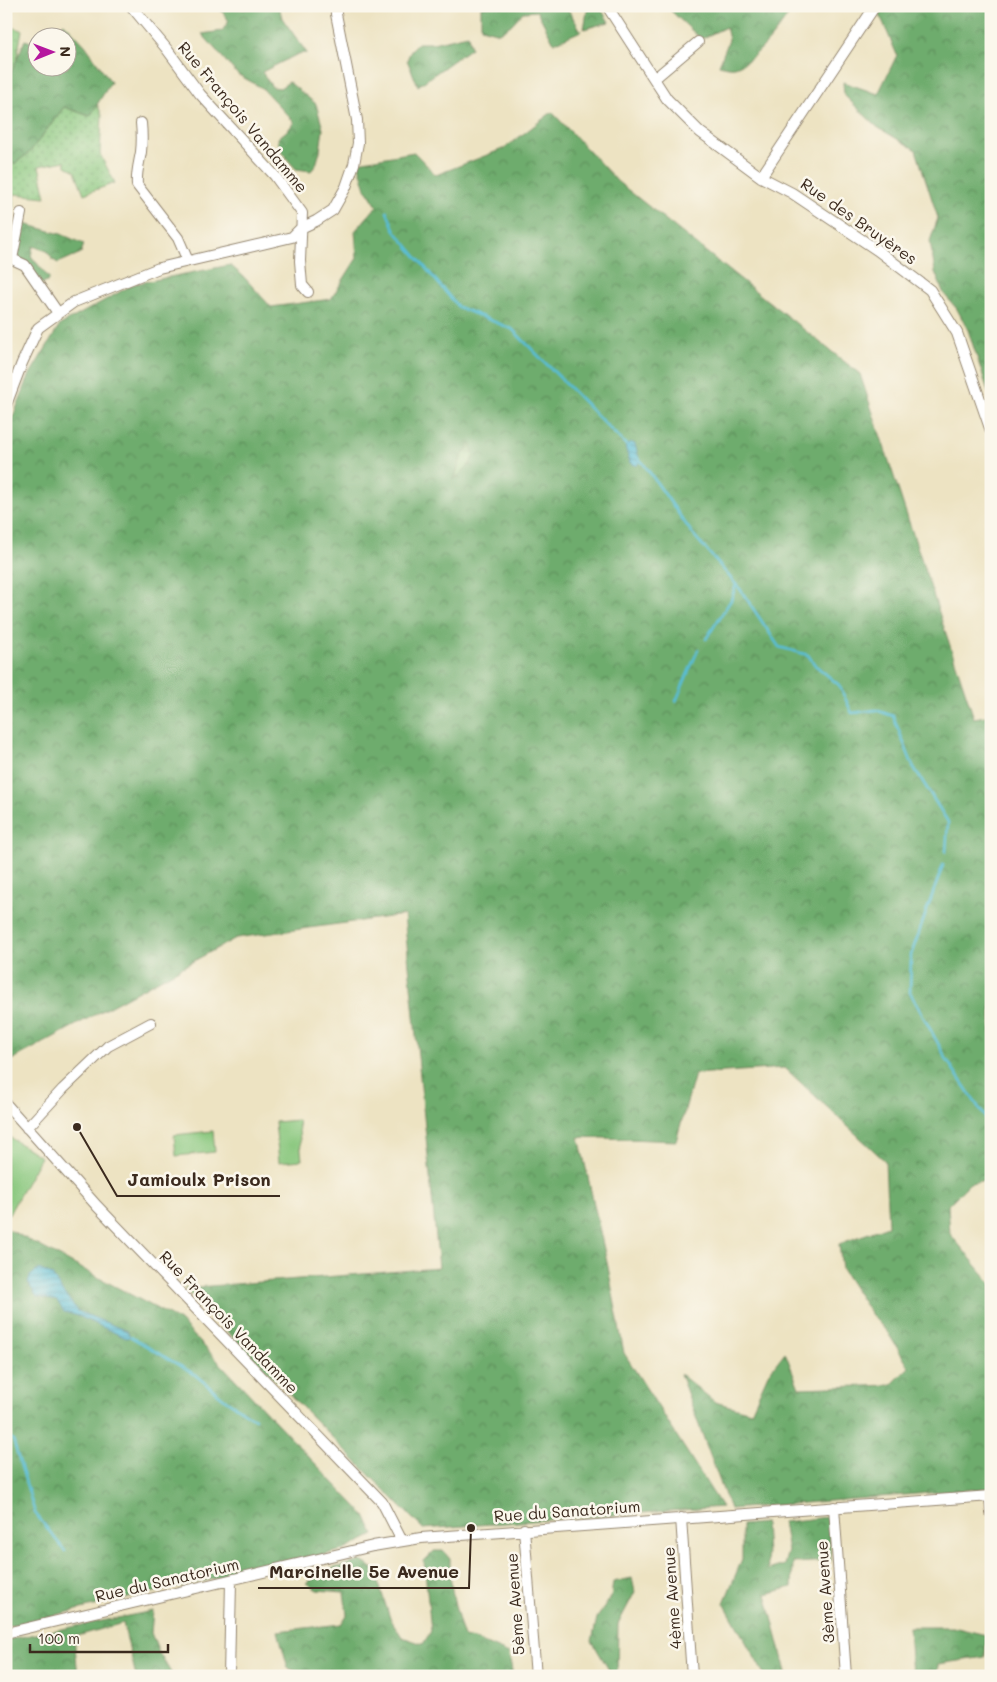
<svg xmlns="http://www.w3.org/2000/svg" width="997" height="1682" font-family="Mali,sans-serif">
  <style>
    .grass { fill: url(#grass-dots); stroke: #62784e }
    .forest { fill: url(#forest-crowns); stroke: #546b46 }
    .wetland { fill: url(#wetland-marsh); stroke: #62784e }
    .pitch { fill: #89c77e; stroke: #62784e }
    .water { fill: url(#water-rules); stroke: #4a747a }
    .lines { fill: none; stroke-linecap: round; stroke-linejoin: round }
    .stream { stroke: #58bdd6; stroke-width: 2.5 }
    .minor-casing { stroke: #948670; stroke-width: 12 }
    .minor { stroke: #fff; stroke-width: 10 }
    .labels { text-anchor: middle; stroke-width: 5; stroke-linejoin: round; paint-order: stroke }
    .street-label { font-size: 16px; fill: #3b2a1e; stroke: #fbf7ec }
    .leader { fill: none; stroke: #3b2a1e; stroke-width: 2 }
    .callout-dot { fill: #3b2a1e; stroke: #fbf7ec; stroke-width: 2 }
    .callout-label { font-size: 18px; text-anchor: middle; font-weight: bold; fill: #3b2a1e; stroke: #fbf7ec; stroke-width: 5; stroke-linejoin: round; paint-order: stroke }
  </style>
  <defs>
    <pattern id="grass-dots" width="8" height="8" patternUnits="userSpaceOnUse" patternTransform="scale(1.25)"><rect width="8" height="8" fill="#89c77e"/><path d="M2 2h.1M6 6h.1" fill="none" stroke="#71a267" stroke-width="1.8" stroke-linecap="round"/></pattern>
    <pattern id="forest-crowns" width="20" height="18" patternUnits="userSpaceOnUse" patternTransform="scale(1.25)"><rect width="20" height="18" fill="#6eac6d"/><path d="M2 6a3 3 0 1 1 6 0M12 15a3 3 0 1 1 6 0" fill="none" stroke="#5c8c59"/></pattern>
    <pattern id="wetland-marsh" width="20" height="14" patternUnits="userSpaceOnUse" patternTransform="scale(1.25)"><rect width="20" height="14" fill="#89c77e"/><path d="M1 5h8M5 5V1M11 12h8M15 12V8" fill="none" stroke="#71a267"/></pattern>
    <pattern id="water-rules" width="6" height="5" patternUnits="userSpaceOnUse" patternTransform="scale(1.25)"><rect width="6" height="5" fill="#58bdd6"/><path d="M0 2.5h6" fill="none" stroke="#4a9aad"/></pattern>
  </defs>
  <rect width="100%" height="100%" fill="#fbf7ec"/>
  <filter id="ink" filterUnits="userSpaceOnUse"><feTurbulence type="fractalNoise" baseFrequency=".02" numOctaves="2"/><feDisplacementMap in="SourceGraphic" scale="10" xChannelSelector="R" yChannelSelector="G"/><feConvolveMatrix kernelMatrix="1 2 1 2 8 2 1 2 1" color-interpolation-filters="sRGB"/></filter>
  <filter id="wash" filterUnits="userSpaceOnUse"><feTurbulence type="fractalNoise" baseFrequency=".0096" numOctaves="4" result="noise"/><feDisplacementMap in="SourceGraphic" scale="20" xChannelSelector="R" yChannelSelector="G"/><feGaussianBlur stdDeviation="1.12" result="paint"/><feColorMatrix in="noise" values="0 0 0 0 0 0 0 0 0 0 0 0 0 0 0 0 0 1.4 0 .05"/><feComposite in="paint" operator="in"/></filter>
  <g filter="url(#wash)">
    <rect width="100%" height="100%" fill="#ede3c2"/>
    <path class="grass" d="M 6,26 L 22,30 L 16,64 L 6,82 Z
      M 97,104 L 102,115 L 100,154 L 115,183 L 84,194 L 75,171 L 66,166 L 65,161 L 39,166 L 46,197 L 14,194 L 14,207 L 6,206 L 6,160 L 14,164 L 29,153 L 64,107 L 89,116 Z"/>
    <path class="forest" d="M 218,6 L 239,6 L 243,10 L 252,6 L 279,6 L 282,18 L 307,53 L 298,54 L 262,72 L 272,87 L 280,88 L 289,82 L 316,104 L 323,129 L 320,151 L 316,165 L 311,171 L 296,169 C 288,160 279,151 278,138 L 289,129 L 294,122 L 262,88 L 237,74 L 202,34 L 222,31 L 229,21 Z
      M 481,6 L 566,6 L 581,31 L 554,43 L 537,11 L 523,12 L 511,25 L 499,33 L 481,28 Z
      M 588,6 L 599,6 L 609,22 L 584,29 Z
      M 672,6 L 794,6 C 782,26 757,60 735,67 C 730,68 724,66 719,65 L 729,40 L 726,27 L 701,39 L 671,11 Z
      M 874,6 L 991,6 L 991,400 L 968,330 L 957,309 L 944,294 L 935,272 L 930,241 L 938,218 L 916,150 L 877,127 L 844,95 L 843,82 L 878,94 L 897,55 L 883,22 Z
      M 64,23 L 85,45 L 111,82 L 90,116 L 64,107 L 29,153 L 14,164 L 6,160 L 6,85 L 25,40 L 37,44 L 38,68 L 68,68 L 68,38 L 47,37 Z
      M 468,35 L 471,48 L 418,86 L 407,60 L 411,50 L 418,43 L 433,43 Z
      M 552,112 L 618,182 L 860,374 L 974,718 L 991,715 L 991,755 L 987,762 L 991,772 L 991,1179 L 970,1183 L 948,1205 L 950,1234 L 991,1283 L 991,1488 L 730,1509 L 680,1374 L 715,1402 L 751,1412 L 768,1374 L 785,1352 L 799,1388 L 891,1385 L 909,1367 L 888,1333 L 871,1314 L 842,1269 L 839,1244 L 888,1226 L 885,1161 L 785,1068 L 695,1074 L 676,1141 L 579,1137 L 608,1267 L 624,1353 L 722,1507 L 423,1529 L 184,1288 L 439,1268 L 404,915 L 236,938 L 6,1063 L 6,434 L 30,374 L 60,325 L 134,284 L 230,265 L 243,276 L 271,307 L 331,299 L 357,258 L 355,231 L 377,206 L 366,189 L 358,162 L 414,152 L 436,175 L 505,148 Z
      M 21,223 L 61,234 L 84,244 L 81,253 L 58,263 L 53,260 L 47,251 L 33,246 L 31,256 L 50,279 L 40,285 L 15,252 Z
      M 6,1228 L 180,1321 L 366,1517 L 374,1535 L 344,1550 L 119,1600 L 6,1627 Z
      M 828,1517 L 831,1561 L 793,1563 L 792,1587 L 766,1594 L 787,1676 L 765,1676 L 724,1603 L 742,1559 L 742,1525 L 765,1523 L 768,1570 L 784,1565 L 788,1551 L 783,1522 Z
      M 434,1551 L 443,1551 L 450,1559 C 449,1585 456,1613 464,1637 L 474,1639 L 509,1654 L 513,1676 L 302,1676 L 301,1673 L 288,1668 L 278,1631 L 341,1624 L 347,1615 L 344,1592 L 317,1590 L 306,1583 L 331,1569 L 361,1561 L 374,1569 L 390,1618 L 402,1637 L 423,1644 L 431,1631 L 424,1561 Z
      M 632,1578 L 635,1592 L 618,1624 L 617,1676 L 606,1676 L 609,1670 L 592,1641 L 597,1618 L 611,1597 L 613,1582 Z
      M 153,1611 L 151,1633 L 159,1653 L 173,1676 L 136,1676 L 123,1623 L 74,1637 L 78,1676 L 6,1676 L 6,1640 Z
      M 909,1627 L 953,1627 L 986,1635 L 985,1657 L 938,1664 L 937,1676 L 912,1676 Z"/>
    <path class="wetland" d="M 470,444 L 474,455 L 470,464 L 454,480 L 461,458 Z"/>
    <path class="pitch" d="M 298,1120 L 302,1160 L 279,1162 L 275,1122 Z
      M 213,1131 L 215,1152 L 176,1156 L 174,1135 Z
      M 6,1135 L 41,1157 L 9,1214 L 6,1212 Z"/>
    <path class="water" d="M 630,442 L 635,444 L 640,461 L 637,466 L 630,463 L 625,447 Z
      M 39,1269 L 52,1275 L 62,1291 L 78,1311 L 127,1331 L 131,1337 L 126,1338 L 78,1316 L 64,1312 L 57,1301 L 37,1297 L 28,1283 L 30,1276 Z"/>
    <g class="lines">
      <path class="stream" d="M 387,212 L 395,231 L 458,307 L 512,329 L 628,447
        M 637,457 L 643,463 L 692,533 L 740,589 L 779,647 L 808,655 L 815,665 L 839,685 L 852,713 L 876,710 L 893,716 L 913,766 L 948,822 L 946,852
        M 706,639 L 731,600 L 736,585
        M 676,701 L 698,650
        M 943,865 L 911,955 L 910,992 L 947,1060 L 991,1126
        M 131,1337 L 194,1374 L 227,1401 L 255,1419
        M 6,1434 L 13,1440 L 35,1513 L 65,1551"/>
    </g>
  </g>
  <g filter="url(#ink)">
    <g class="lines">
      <g class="minor-casing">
        <path id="minor" d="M 131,6 L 166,48 L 200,94 L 275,176 L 302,213 L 300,261 L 302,285 L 308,292
          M 607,6 L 667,99 L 700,132 L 761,177 L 792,193 L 877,250 L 930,290 L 957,333 L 991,431
          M 654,79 L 698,42
          M 141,123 C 142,133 142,143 141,152 C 139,164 136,173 137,185 L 178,238 L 188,261
          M 761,177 L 875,6
          M 21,213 L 12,259 L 25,265 L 58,313
          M 6,405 L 22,363 L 38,328 L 74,302 L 159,268 L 292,237 L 301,228 L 316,221 L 333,210 L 346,187 L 354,164 L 358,143 L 357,120 L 336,14 L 336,6
          M 6,1104 L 97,1206 L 382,1502 L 402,1541
          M 27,1128 L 63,1089 L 108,1046 L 151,1023
          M 990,1496 L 991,1513
          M 834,1507 L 846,1676
          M 681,1518 L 692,1676
          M 524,1529 L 536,1676
          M 6,1633 L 373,1546 L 421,1538 L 991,1496
          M 229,1676 L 231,1581"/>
      </g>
      <use href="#minor" class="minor"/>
    </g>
  </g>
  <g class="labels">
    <g class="street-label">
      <text transform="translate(243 117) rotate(50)" y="6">Rue François Vandamme</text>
      <text transform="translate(859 221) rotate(35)" y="6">Rue des Bruyères</text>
      <text transform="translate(229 1322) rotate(46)" y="6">Rue François Vandamme</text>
      <text transform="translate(567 1511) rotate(-4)" y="6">Rue du Sanatorium</text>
      <text transform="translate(167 1580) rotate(-13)" y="6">Rue du Sanatorium</text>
      <text transform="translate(825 1592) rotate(-94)" y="6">3ème Avenue</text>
      <text transform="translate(672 1598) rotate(-94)" y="6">4ème Avenue</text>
      <text transform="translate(515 1604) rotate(-94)" y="6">5ème Avenue</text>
    </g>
  </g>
  <path class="leader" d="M77 1127L117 1196H280M471 1528L469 1588H258"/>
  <g class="callout-dot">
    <circle cx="77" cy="1127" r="5"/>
    <circle cx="471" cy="1528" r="5"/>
  </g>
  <g class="callout-label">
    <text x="199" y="1186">Jamioulx Prison</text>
    <text x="364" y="1578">Marcinelle 5e Avenue</text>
  </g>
  <rect width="997" height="1682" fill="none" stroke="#fbf7ec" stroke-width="25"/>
  <g transform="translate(52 52) rotate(89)"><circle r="24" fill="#fbf7ec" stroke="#aea59a"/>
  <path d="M0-4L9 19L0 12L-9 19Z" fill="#b5179e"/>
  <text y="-8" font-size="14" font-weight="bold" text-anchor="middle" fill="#3b2a1e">N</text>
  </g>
  <path d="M30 1644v8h138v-8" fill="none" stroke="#3b2a1e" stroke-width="2.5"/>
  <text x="38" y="1644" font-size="15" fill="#3b2a1e" stroke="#fbf7ec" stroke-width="4" paint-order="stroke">100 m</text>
</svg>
